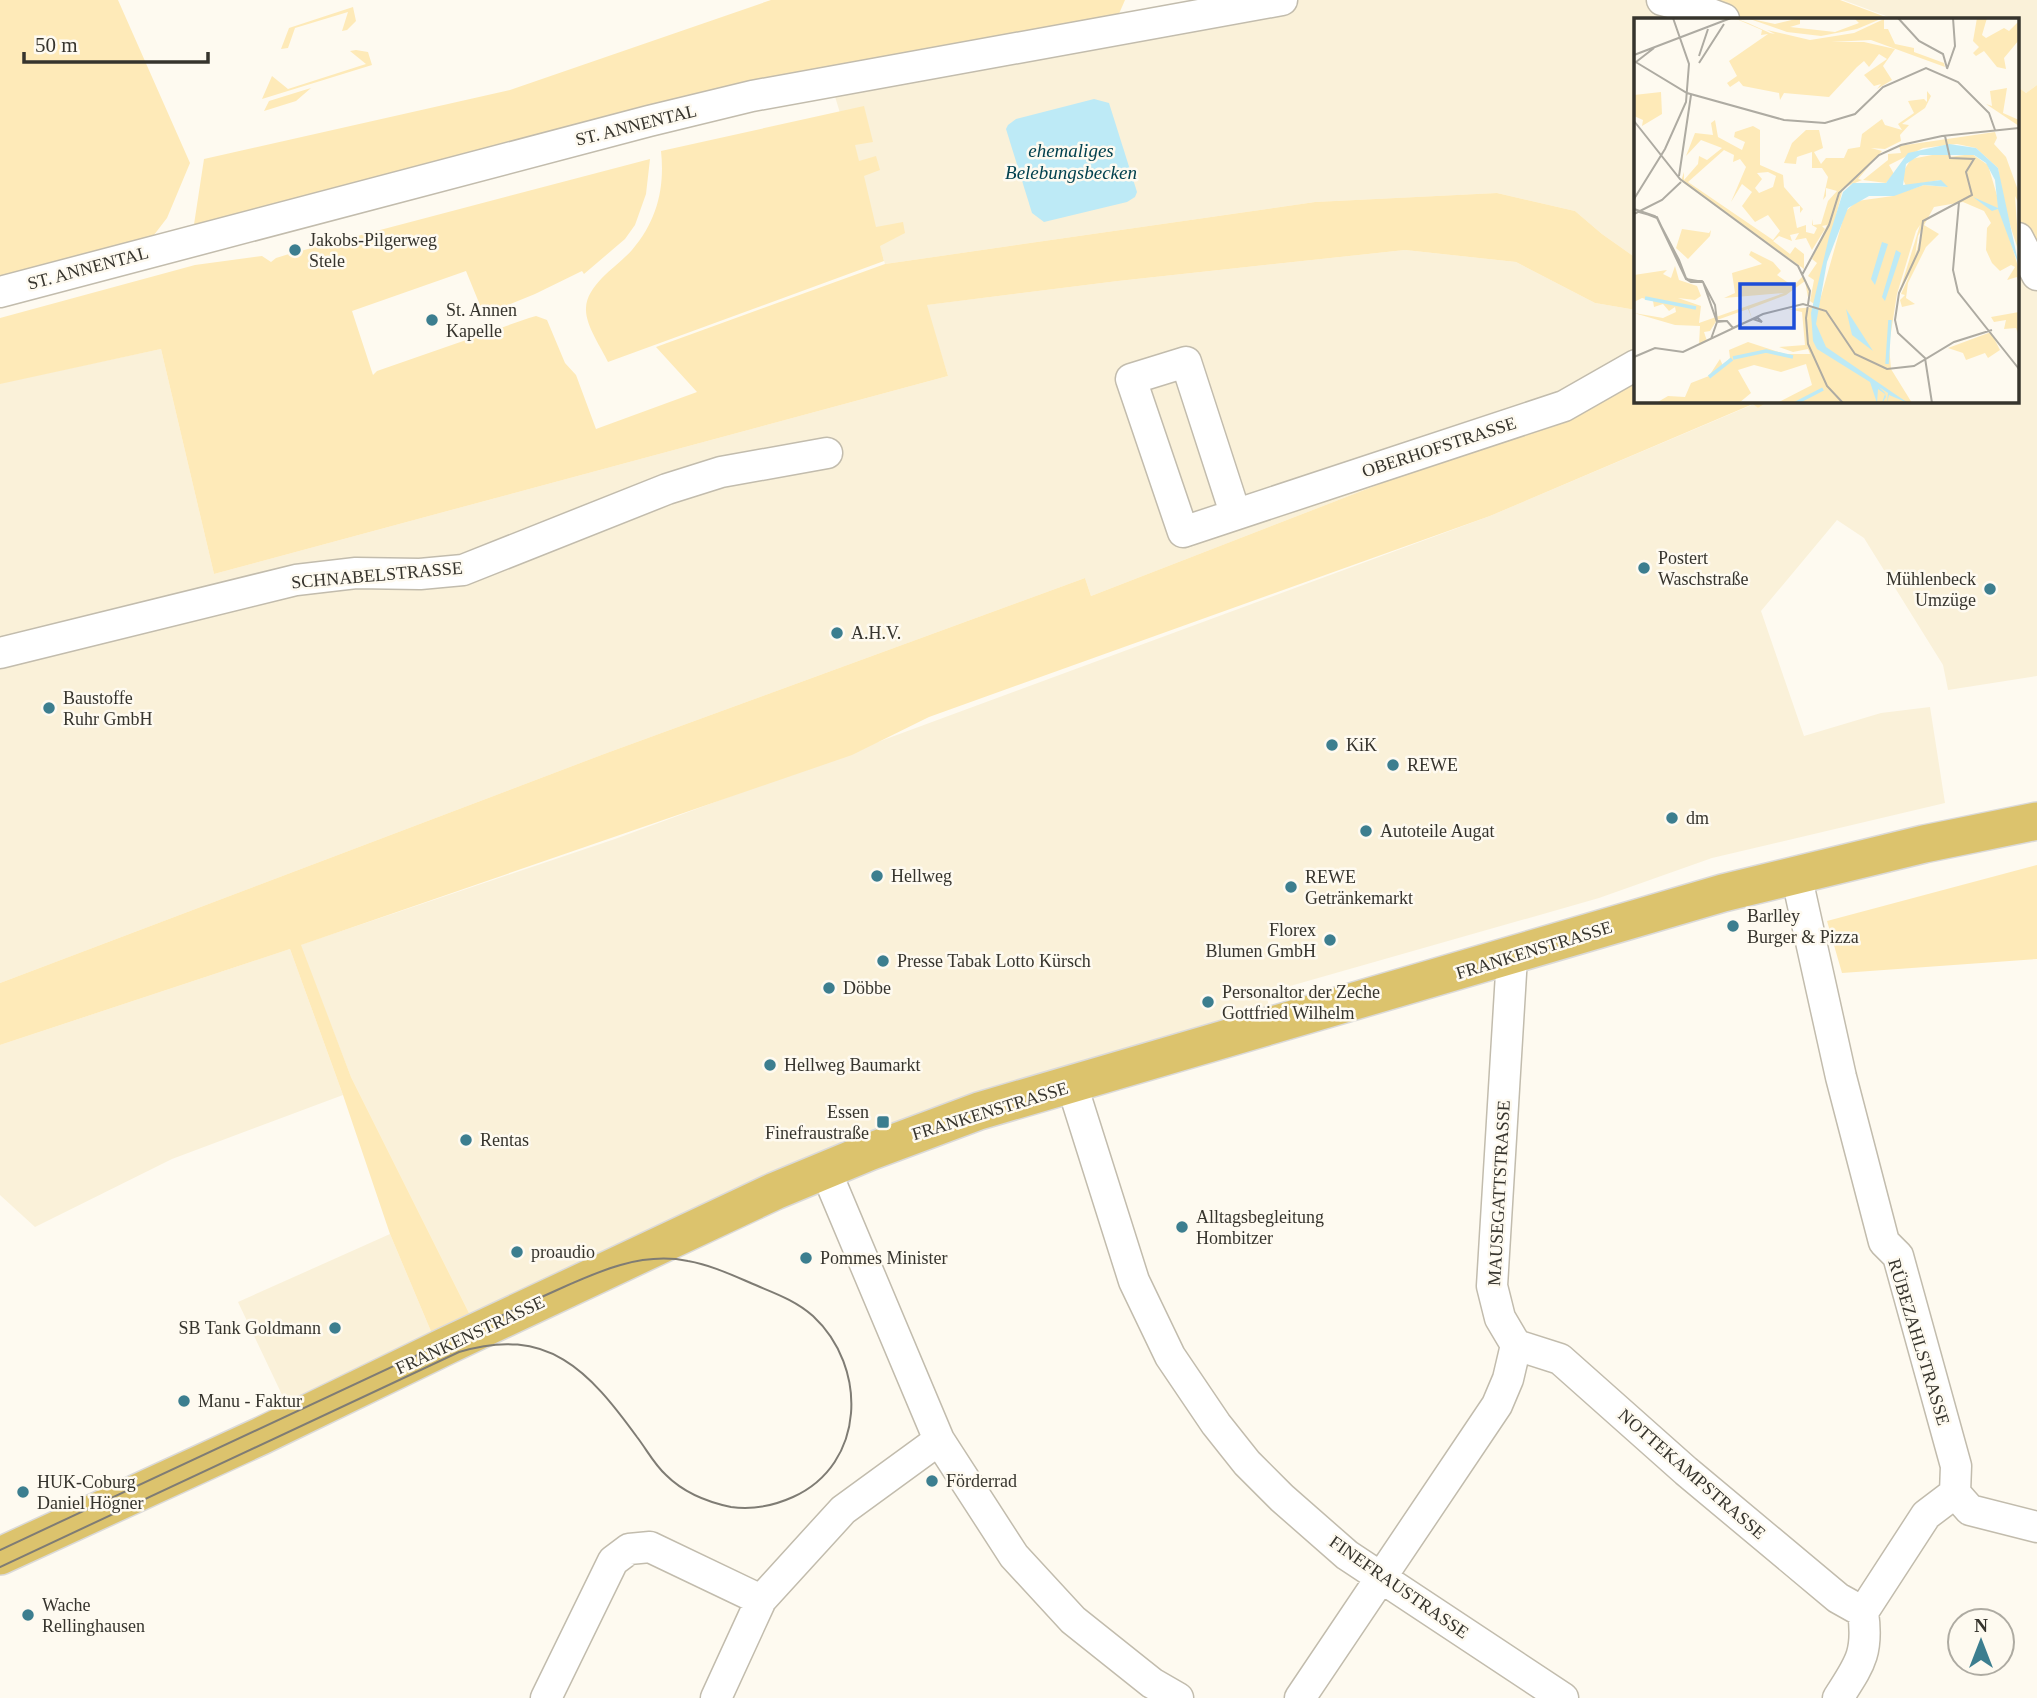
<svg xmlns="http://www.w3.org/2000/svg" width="2037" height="1698" font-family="'Times New Roman',serif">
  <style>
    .built { fill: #faf1d9 }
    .green { fill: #feeab8 }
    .water { fill: #bdeaf6 }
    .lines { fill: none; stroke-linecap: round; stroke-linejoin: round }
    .minor-casing { stroke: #c2bcad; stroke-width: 33 }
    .major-casing { stroke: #dbdad9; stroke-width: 40 }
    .minor { stroke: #fff; stroke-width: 30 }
    .major { stroke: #dcc36d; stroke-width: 37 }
    .tram { stroke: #7f7c74; stroke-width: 2 }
    .poi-dot { fill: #3c7e8f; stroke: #fefaf0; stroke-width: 2.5 }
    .labels { text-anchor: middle; stroke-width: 5; stroke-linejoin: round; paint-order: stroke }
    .street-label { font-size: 18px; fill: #36342d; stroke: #fefaf0 }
    .poi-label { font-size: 18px; fill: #36342d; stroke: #fefaf0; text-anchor: start }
    .water-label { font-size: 19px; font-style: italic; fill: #03424f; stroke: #fefaf0 }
    .inset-river { fill: none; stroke: #bdeaf6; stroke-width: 3.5 }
    .inset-road { fill: none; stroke: #aeaba2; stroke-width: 2 }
    .view { fill: #1d4ed8; fill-opacity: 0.15; stroke: #1d4ed8; stroke-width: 3.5 }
    .inset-edge { fill: none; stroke: #36342d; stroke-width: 3.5 }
  </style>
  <rect width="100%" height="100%" fill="#fefaf0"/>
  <path class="built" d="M 1285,0 L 1658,0 L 1721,19 L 1636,19 L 1636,258 L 1602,234 L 1575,211 L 1497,193 L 1315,202 L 885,264 L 831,83 Z
    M 1843,0 L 2037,0 L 2037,85 L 2026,93 L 2018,87 L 2018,19 L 1894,19 Z
    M 2037,243 L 2037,676 L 1948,690 L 1943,665 L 1864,538 L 1837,520 L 1761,611 L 1804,736 L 1881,713 L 1930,707 L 1945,803 L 1712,858 L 1599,898 L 1266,993 L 1273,1026 L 979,1109 L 477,1329 L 351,1077 L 300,945 L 615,839 L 1490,516 L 1754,404 L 1758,408 L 1769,401 L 2018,401 L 2018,247 Z
    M 1405,250 L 1516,262 L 1595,303 L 1636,310 L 1636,371 L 1457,454 L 1091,596 L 1085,578 L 604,754 L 0,983 L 0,383 L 161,349 L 214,574 L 948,376 L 926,305 L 1118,281 Z
    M 290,949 L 343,1095 L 172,1159 L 35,1227 L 0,1195 L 0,1045 Z
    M 390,1234 L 438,1348 L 293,1418 L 238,1302 Z"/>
  <path class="green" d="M 0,0 L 118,0 L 190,163 L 167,218 L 147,244 L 0,283 Z
    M 771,0 L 1125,0 L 1118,16 L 193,231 L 204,159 L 510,90 Z
    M 1670,0 L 1840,0 L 1891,19 L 1727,19 Z
    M 353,7 L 356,21 L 347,30 L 342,31 L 348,12 L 295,28 L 288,48 L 281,49 L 289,28 Z
    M 356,50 L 368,52 L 372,65 L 262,99 L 272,76 L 288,89 L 366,64 L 350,51 Z
    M 2037,85 L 2037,243 L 2018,247 L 2018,87 L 2026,93 Z
    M 311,88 L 296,101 L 264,111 L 269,101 Z
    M 864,106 L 873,142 L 855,145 L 859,161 L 876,156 L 880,170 L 864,176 L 876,227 L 903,222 L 905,233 L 880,246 L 884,261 L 608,362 C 601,347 585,325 586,308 C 587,284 618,266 632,250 C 657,221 665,188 661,151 Z
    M 650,159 L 646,194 L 635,225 L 625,239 L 584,274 L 582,271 L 535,294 L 484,315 L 466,271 L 352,311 L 373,375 L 377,371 L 529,318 L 536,316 L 547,320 L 565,363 L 576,375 L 596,429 L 697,392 L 656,347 L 885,264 L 1315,202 L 1497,193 L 1575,211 L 1602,234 L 1636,258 L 1636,310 L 1595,303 L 1516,262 L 1405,250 L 1118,281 L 927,305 L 948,376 L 214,574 L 161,349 L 0,384 L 0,318 L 195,265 L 262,256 L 271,262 L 276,258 L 289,254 Z
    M 1636,372 L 1636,401 L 1769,401 L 1758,408 L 1753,404 L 1490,516 L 929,717 L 852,755 L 301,945 L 351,1077 L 477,1329 L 438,1348 L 390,1234 L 343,1095 L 290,949 L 0,1045 L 0,983 L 604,754 L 1085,578 L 1091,596 L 1457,454 Z
    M 2037,865 L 2037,959 L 1842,973 L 1827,921 Z"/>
  <path class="water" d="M 1094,99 L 1109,103 L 1137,192 L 1135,197 L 1127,202 L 1044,222 L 1032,213 L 1006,129 L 1008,125 L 1016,119 Z"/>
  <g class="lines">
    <g class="minor-casing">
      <path id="minor" d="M 1662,0 L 1700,10 L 1724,19
        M 2018,238 L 2037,275
        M 0,292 L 649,121 L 752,96 L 1282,0
        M 1235,513 L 1186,362 L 1131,379 L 1183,532 L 1564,406 L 1636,365
        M 0,653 L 296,580 L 356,573 L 420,574 L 463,570 L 667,489 L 721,472 L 827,453
        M 1796,874 L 1841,1077 L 1884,1242 L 1898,1256 L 1956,1466 L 1955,1493 L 1926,1515 L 1863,1612 C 1869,1654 1859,1665 1838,1698
        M 1072,1085 L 1134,1281 L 1170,1356 L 1216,1424 L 1247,1463 L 1282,1498 L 1347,1555 L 1563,1698
        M 825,1169 L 939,1440 L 1014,1556 L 1073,1620 L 1152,1683 L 1178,1698
        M 1516,1345 L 1560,1359 L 1686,1471 L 1838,1598 L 1863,1612
        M 1955,1493 L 1970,1510 L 2037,1527
        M 546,1698 L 613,1561 L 629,1549 L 650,1547 L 761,1600
        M 716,1698 L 761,1600 L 843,1510 L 939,1440
        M 1300,1698 L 1497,1405 L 1508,1379 L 1516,1345 L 1500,1318 L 1492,1286 L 1512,957"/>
    </g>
    <g class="major-casing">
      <path id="major" d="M 0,1556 L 261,1436 L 446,1346 L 775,1191 L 869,1152 L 979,1111 L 1723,893 L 1924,844 L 2037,821"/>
    </g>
    <use href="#minor" class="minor"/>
    <use href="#major" class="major"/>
    <path class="tram" d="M 0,1550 L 537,1299 C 585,1278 635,1250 688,1261 C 711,1265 732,1275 753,1284 C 774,1293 795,1300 813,1316 C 868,1367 866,1464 793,1497 C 773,1506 752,1510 731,1507 C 707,1502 684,1493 666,1475 C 654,1464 647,1450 637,1437 C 589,1371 548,1325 459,1352 L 0,1567"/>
  </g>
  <g class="poi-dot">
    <circle cx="295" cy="250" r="7"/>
    <circle cx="432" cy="320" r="7"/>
    <circle cx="1644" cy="568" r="7"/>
    <circle cx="1990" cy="589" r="7"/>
    <circle cx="837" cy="633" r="7"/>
    <circle cx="49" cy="708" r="7"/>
    <circle cx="1332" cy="745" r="7"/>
    <circle cx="1393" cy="765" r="7"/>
    <circle cx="1672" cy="818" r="7"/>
    <circle cx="1366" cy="831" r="7"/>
    <circle cx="877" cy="876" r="7"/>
    <circle cx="1291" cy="887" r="7"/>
    <circle cx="1733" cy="926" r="7"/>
    <circle cx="1330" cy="940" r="7"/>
    <circle cx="883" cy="961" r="7"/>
    <circle cx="829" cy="988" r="7"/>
    <circle cx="1208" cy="1002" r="7"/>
    <circle cx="770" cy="1065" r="7"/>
    <rect x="876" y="1115" width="14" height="14" rx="3.5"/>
    <circle cx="466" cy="1140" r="7"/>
    <circle cx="1182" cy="1227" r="7"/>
    <circle cx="517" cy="1252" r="7"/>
    <circle cx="806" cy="1258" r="7"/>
    <circle cx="335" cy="1328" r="7"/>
    <circle cx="184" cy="1401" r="7"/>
    <circle cx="932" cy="1481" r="7"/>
    <circle cx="23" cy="1492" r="7"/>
    <circle cx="28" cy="1615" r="7"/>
  </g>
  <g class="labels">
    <g class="street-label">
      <text transform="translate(636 125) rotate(-14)" y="6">ST. ANNENTAL</text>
      <text transform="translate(88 268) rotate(-15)" y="6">ST. ANNENTAL</text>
      <text transform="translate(1439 447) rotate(-18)" y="6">OBERHOFSTRASSE</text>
      <text transform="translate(377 575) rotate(-5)" y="6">SCHNABELSTRASSE</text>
      <text transform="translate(1534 950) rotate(-17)" y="6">FRANKENSTRASSE</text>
      <text transform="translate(990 1111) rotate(-17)" y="6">FRANKENSTRASSE</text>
      <text transform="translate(1499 1193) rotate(-87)" y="6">MAUSEGATTSTRASSE</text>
      <text transform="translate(470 1335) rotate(-25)" y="6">FRANKENSTRASSE</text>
      <text transform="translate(1919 1342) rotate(73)" y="6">RÜBEZAHLSTRASSE</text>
      <text transform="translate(1692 1474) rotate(41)" y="6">NOTTEKAMPSTRASSE</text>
      <text transform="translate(1399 1587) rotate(35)" y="6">FINEFRAUSTRASSE</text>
    </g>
    <g class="poi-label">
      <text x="309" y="246">Jakobs-Pilgerweg<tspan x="309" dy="21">Stele</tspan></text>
      <text x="446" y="316">St. Annen<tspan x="446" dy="21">Kapelle</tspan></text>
      <text x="1658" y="564">Postert<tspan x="1658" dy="21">Waschstraße</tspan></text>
      <text x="1976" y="585" text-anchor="end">Mühlenbeck<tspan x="1976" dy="21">Umzüge</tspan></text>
      <text x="851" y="639">A.H.V.</text>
      <text x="63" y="704">Baustoffe<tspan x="63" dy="21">Ruhr GmbH</tspan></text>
      <text x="1346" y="751">KiK</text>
      <text x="1407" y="771">REWE</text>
      <text x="1686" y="824">dm</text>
      <text x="1380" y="837">Autoteile Augat</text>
      <text x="891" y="882">Hellweg</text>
      <text x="1305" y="883">REWE<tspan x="1305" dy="21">Getränkemarkt</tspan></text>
      <text x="1747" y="922">Barlley<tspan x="1747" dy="21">Burger &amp; Pizza</tspan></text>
      <text x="1316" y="936" text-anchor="end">Florex<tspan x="1316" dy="21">Blumen GmbH</tspan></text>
      <text x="897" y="967">Presse Tabak Lotto Kürsch</text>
      <text x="843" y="994">Döbbe</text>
      <text x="1222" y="998">Personaltor der Zeche<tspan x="1222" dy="21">Gottfried Wilhelm</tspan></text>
      <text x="784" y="1071">Hellweg Baumarkt</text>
      <text x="869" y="1118" text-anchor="end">Essen<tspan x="869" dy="21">Finefraustraße</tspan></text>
      <text x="480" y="1146">Rentas</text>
      <text x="1196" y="1223">Alltagsbegleitung<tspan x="1196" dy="21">Hombitzer</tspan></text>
      <text x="531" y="1258">proaudio</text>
      <text x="820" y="1264">Pommes Minister</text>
      <text x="321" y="1334" text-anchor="end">SB Tank Goldmann</text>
      <text x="198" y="1407">Manu - Faktur</text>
      <text x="946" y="1487">Förderrad</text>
      <text x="37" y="1488">HUK-Coburg<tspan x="37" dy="21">Daniel Högner</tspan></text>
      <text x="42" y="1611">Wache<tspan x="42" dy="21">Rellinghausen</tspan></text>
    </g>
    <g class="water-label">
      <text x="1071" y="157">ehemaliges<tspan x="1071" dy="22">Belebungsbecken</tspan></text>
    </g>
  </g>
  <g transform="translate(1634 18)">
    <rect width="385" height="385" fill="#fefaf0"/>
    <path d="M 100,0 L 114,5 L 136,15 L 141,16 L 133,12 L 176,22 L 220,15 L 250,1 L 250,11 L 254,11 L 261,26 L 280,30 L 280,34 L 310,45 L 311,49 L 237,22 L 197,24 L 230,24 L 261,31 L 249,48 L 258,62 L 243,71 L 247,66 L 240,68 L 230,57 L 253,41 L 245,36 L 235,49 L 230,43 L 223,49 L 195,79 L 150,75 L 146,82 L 145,75 L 109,68 L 105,63 L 96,69 L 93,65 L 103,58 L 95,43 L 134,16 L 127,17 L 128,12 ZM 113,0 L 141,6 L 166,0 L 166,6 L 156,9 L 201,14 L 225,5 L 220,0 L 249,0 L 223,11 L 187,18 L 153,14 ZM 343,0 L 353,0 L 348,17 L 352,20 L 370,10 L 375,13 L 385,3 L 385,22 L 370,40 L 372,51 L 363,49 L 350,33 L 342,38 L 339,35 L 345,29 L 339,23 ZM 373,70 L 369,95 L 385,102 L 385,108 L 352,86 L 358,88 L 356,73 ZM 293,73 L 297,78 L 291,90 L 268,106 L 275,107 L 266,117 L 267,123 L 251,131 L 237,130 L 248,133 L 224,161 L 228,162 L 209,170 L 180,286 L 176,283 L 180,262 L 174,258 L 183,245 L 178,241 L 193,207 L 188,208 L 191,211 L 178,232 L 172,220 L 161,222 L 165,215 L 156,217 L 158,223 L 145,218 L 139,223 L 156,236 L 161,229 L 170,236 L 170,251 L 47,163 L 50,154 L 50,162 L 64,146 L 65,138 L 73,142 L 88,130 L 67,122 L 52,138 L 61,115 L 79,117 L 77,105 L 81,102 L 84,119 L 108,132 L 111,124 L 100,119 L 101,114 L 119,108 L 126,112 L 126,147 L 149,157 L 150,169 L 169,191 L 166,195 L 166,188 L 159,189 L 163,210 L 172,207 L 172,214 L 180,216 L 183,210 L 178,207 L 179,201 L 179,207 L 187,206 L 194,183 L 203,173 L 192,170 L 192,178 L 189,182 L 194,159 L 188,150 L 178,150 L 178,134 L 163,139 L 162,146 L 150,145 L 158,125 L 172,112 L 185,112 L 189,130 L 180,134 L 187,146 L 192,140 L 210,140 L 214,131 L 226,129 L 228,116 L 248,101 L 251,107 L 268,112 L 264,106 L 280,95 L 274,83 L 290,81 L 293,84 ZM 90,132 L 100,137 L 99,144 L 106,141 L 112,149 L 97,184 L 108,166 L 118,174 L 108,188 L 121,204 L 134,197 L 146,213 L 139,222 L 54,164 ZM 134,154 L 142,158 L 139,169 L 125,175 L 121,170 L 128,161 L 123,155 ZM 27,74 L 28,96 L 8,108 L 9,102 L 0,98 L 0,77 ZM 361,114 L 363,120 L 360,126 L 372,139 L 385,175 L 385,186 L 381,178 L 385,235 L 369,185 L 364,150 L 342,130 L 323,126 L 289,130 L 255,147 L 260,156 L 252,165 L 229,162 L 254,142 L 254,136 L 267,135 L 265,128 ZM 314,134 L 315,139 L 338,136 L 354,147 L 385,252 L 385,265 L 383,259 L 373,262 L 381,249 L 377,247 L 366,253 L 358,245 L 352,232 L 353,210 L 357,205 L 350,193 L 329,184 L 300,189 L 284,218 L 281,238 L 290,207 L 305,216 L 292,229 L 274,265 L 272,280 L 281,286 L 268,289 L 266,282 L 271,277 L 267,276 L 276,256 L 266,272 L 286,207 L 282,213 L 263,276 L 255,327 L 257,351 L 278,385 L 143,385 L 178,367 L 172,346 L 147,354 L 120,347 L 104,352 L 117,375 L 105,385 L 22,385 L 34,378 L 51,379 L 57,365 L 75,358 L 86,341 L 89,348 L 96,340 L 95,332 L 114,324 L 151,336 L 176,336 L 174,331 L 159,334 L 145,329 L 171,327 L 168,294 L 154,291 L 184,289 L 211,194 L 223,183 L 259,178 L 254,176 L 265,170 L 269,174 L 290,167 L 313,169 L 306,162 L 272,168 L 267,157 L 277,141 ZM 48,211 L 75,215 L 77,212 L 76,218 L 54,241 L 42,230 ZM 117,233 L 139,244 L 147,253 L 143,257 L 159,268 L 169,258 L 175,269 L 176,273 L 175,285 L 171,263 L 152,277 L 115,291 L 118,301 L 114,291 L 83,302 L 76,313 L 70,314 L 73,323 L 65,327 L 66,308 L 41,307 L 0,295 L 29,300 L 42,294 L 41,289 L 35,293 L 29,286 L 20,289 L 19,283 L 8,280 L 0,284 L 0,257 L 33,252 L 29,256 L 37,260 L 41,248 L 45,262 L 63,268 L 67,278 L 61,282 L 44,280 L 67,288 L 65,305 L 150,275 L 90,280 L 101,275 L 98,255 L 128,246 L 115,237 ZM 385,294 L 385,318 L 382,310 L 370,311 L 372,302 L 360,304 L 357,299 ZM 357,314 L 366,332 L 354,340 L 351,335 L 332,342 L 329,335 L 314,330 Z" fill="#feeab8" fill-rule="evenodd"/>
    <path d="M 315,126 L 342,130 L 364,150 L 385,248 L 364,191 L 358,193 L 339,179 L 364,190 L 361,162 L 352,145 L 340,137 L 286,137 L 272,146 L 269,167 L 307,162 L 314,169 L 290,167 L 260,178 L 235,178 L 214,190 L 193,244 L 182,306 L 192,329 L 274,385 L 255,377 L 253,385 L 254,375 L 245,369 L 251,375 L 252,379 L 248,385 L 251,376 L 244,371 L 243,385 L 236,364 L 183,331 L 179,323 L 177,295 L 195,219 L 209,174 L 219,165 L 252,165 L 274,135 ZM 248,224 L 254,226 L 241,267 L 237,261 ZM 262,232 L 267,235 L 251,283 L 248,279 ZM 212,291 L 239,333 L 218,317 Z" fill="#bdeaf6"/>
    <path class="inset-river" d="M 11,280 L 62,290M 99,340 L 132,333 L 159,339M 253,346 L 256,302M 75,359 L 98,341M 162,385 L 189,371"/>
    <path class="inset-road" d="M 264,0 L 285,23 L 309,36 L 313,50M 0,37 L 97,0M 65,38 L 74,11M 0,43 L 53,75 L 150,102 L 191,105 L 221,96 L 249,69 L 292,50 L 324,64 L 355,95 L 361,112M 2,44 L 20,30M 65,45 L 90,6M 313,51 L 321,28 L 319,0M 0,103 L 46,161 L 164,248 L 176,273 L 172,300 L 174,326 L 193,368 L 209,385M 45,158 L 57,77M 0,181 L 31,131 L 52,84 L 55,46 L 39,0M 325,184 L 319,252 L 324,274 L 385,351M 0,191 L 21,198 L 23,200 L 45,242 L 52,260 L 57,263 L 68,263 L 69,264 L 81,287 L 83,303 L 93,303 L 99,310 L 123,299 L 128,304 L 119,301 L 99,310 L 93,303 L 83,304 L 69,264 L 57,264 L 52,261 L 23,200 ZM 5,194 L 23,199 L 52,261 L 69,264 L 83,304 L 77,321M 0,196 L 28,182 L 47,164M 168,257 L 195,207 L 205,175 L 245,137 L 267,127 L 308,118 L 385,110M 0,339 L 21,330 L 49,334 L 129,296 L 169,286 L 192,293 L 221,336 L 253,351 L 280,348 L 320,324 L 358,312M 298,385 L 291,340 L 264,315 L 261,302 L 265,275 L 285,232 L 289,203 L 338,177 L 332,154 L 340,141 L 316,140 L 311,118"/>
    <path class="view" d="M 106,266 L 160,266 L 160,310 L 106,310 Z"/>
    <rect width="385" height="385" class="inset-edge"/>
  </g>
  <g transform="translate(1981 1642)"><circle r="33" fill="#fefaf0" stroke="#aeaba2" stroke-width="2"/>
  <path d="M0-5L12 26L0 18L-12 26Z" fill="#3c7e8f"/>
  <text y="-10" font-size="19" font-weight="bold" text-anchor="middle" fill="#36342d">N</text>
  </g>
  <path d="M24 52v10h184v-10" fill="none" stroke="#36342d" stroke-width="3.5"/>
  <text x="35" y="52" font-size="21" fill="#36342d" stroke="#fefaf0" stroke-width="5" paint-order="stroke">50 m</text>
</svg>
